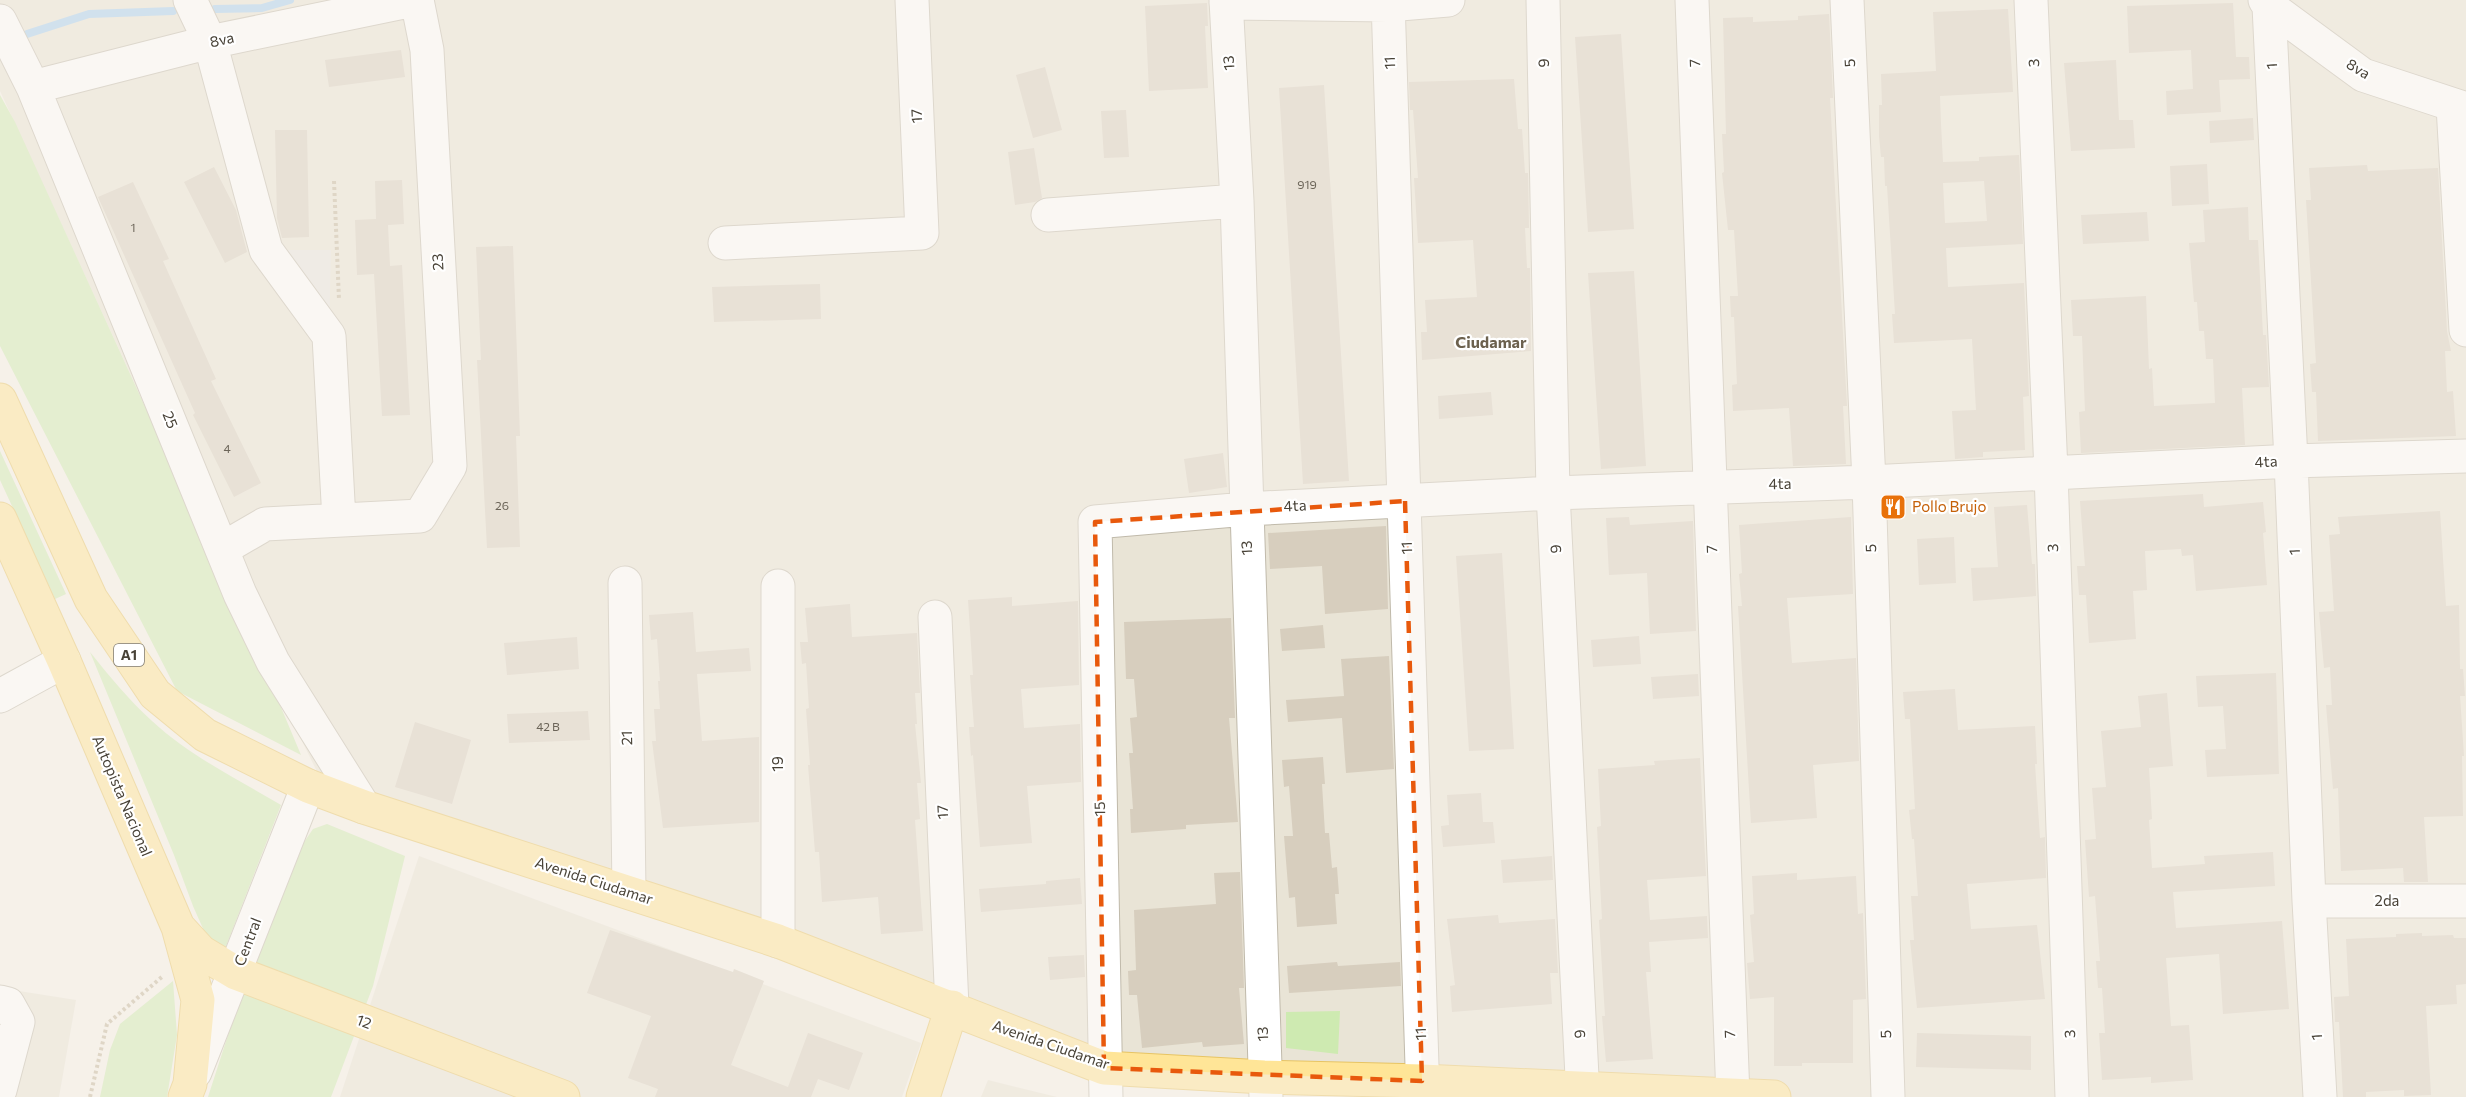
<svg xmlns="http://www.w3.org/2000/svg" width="2466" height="1097" font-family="Commissioner,sans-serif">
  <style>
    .residential { fill: #e9e4d6 }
    .green { fill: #ceeab1 }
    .parking { fill: #e6e4e0 }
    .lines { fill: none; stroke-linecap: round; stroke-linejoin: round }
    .stream { stroke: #a4cff2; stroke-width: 8 }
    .building { fill: #d7cebe; fill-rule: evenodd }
    .minor-casing { stroke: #c0baab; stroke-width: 35 }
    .major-casing { stroke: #e7c464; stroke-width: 35 }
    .path { stroke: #c3b69c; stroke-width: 4; stroke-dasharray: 3 3; stroke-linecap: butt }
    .minor { stroke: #fff; stroke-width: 33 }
    .major { stroke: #ffe597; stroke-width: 33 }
    .marked { fill: none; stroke: #e8590c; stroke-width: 4.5; stroke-dasharray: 12 8; stroke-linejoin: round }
    .labels { text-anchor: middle; stroke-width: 4.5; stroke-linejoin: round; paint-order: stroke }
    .number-label { font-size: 12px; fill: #6c6559 }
    .shield { fill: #fff; stroke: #7f7b73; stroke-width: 1.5 }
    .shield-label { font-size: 14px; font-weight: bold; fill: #484237 }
    .street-label { font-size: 15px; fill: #484237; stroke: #fff }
    .food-label { font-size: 15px; fill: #c56008; stroke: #fff; text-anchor: start }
    .neighbourhood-label { font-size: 16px; font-weight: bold; fill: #6c614e; stroke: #fff }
  </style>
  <rect width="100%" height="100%" fill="#f5f1e9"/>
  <path class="residential" d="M 0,0 L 2466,0 L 2466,1097 L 1774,1097 L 1104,1068 L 329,796 L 219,572 L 151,419 L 0,91 Z
    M 419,856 L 921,1043 L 902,1097 L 340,1097 Z
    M 0,988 L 76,1000 L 59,1097 L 0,1097 Z
    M 988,1080 L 1057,1097 L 981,1097 Z"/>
  <path class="green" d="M 0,95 L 15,122 L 264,667 L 301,755 L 177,691 L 0,346 Z
    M 0,451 L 66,594 L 55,599 L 0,480 Z
    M 90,652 C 110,677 129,700 152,721 C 190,756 237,779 281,805 L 223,954 L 205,933 L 193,906 L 174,855 Z
    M 327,824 L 405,856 L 373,986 L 331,1097 L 208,1097 L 229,1032 L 296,854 L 313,829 Z
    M 173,981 L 177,1035 L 167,1097 L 100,1097 L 110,1050 L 120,1024 Z
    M 1340,1011 L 1338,1054 L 1286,1048 L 1286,1012 Z"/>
  <path class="parking" d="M 266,250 L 331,250 L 329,336 Z"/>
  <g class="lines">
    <path class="stream" d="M 215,9 L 262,8 L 290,0
      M 27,34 L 89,14 L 173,11"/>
  </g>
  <path class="building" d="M 1207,3 L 1208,26 L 1205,26 L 1208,88 L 1149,91 L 1145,6 Z
    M 2233,3 L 2236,57 L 2249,57 L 2250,79 L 2219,80 L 2221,112 L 2167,115 L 2166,91 L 2193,89 L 2191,50 L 2129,53 L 2127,6 Z
    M 2008,9 L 2013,92 L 1940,96 L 1941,124 L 1943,162 L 1979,161 L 1979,157 L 2019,155 L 2023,244 L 1946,248 L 1948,287 L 2024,283 L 2029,396 L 2023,397 L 2025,450 L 1983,452 L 1983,457 L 1955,459 L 1952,411 L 1976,410 L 1972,339 L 1894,343 L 1892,314 L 1895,314 L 1887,186 L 1885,186 L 1884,157 L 1881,157 L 1879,136 L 1879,105 L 1882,105 L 1881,74 L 1936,71 L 1933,12 ZM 1984,181 L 1987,221 L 1945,223 L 1943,183 Z
    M 1829,14 L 1833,98 L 1830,98 L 1847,406 L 1843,406 L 1846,464 L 1793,466 L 1789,408 L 1733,411 L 1732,385 L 1737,384 L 1734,317 L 1731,317 L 1730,296 L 1738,296 L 1734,230 L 1728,230 L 1722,173 L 1724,172 L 1722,134 L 1726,134 L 1723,18 L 1753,17 L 1753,22 L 1798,20 L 1798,16 Z
    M 1621,34 L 1634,229 L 1588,232 L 1575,37 Z
    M 401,50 L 405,77 L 329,87 L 325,60 Z
    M 2116,60 L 2119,120 L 2133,120 L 2135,148 L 2071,151 L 2064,63 Z
    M 1045,67 L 1062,130 L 1033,138 L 1016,75 Z
    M 1514,79 L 1518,129 L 1522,129 L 1525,173 L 1528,173 L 1529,228 L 1525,228 L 1527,268 L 1530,268 L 1531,351 L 1422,360 L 1421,332 L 1427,332 L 1425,300 L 1477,297 L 1473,240 L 1418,243 L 1414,178 L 1418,178 L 1413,110 L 1410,110 L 1409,82 Z
    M 1324,85 L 1349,481 L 1303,484 L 1279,88 Z
    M 1126,110 L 1129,157 L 1104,158 L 1101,111 Z
    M 2253,118 L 2254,140 L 2210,143 L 2209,121 Z
    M 275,130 L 307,130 L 309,237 L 282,238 L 277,218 Z
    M 1034,148 L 1042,198 L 1035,202 L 1015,205 L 1008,152 Z
    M 2207,164 L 2209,204 L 2172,206 L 2170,166 Z
    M 2367,165 L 2368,171 L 2438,168 L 2447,331 L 2451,351 L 2445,351 L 2447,392 L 2453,391 L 2456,436 L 2318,441 L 2316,392 L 2312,392 L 2310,364 L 2316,363 L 2306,200 L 2311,200 L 2309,168 Z
    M 214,167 L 236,210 L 247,252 L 225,263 L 184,182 Z
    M 402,180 L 404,224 L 388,225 L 390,266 L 402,265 L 410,415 L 382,416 L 374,274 L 357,275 L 355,220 L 376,219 L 375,181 Z
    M 133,182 L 169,259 L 163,261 L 216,379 L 211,381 L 261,483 L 234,497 L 193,415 L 195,413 L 98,197 Z
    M 2248,207 L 2249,240 L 2258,240 L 2263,335 L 2266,335 L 2269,387 L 2242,388 L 2245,445 L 2081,453 L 2079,412 L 2085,411 L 2082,336 L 2073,336 L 2071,300 L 2146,296 L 2149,369 L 2152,368 L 2154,406 L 2215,403 L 2213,359 L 2206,359 L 2204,331 L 2199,331 L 2197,302 L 2194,302 L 2189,243 L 2205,242 L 2203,210 Z
    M 2147,212 L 2149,241 L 2083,244 L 2081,215 Z
    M 513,246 L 520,436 L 516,436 L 520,547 L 487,548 L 477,360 L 481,360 L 476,247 Z
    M 1634,271 L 1646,466 L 1601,469 L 1588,273 Z
    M 820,284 L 821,319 L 714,322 L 712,287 Z
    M 1491,392 L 1493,415 L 1439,419 L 1438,396 Z
    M 1223,453 L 1227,487 L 1189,493 L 1184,459 Z
    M 2203,494 L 2204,507 L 2263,502 L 2266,532 L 2263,533 L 2267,585 L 2196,591 L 2193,555 L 2182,556 L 2181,549 L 2145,551 L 2147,590 L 2133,591 L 2136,639 L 2089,643 L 2086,595 L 2079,595 L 2077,566 L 2085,566 L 2080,501 Z
    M 2027,505 L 2032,564 L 2035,564 L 2036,596 L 1973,601 L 1971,568 L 1998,567 L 1994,507 Z
    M 2440,511 L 2446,606 L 2459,605 L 2460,669 L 2463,669 L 2465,696 L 2460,696 L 2464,756 L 2462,756 L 2463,816 L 2424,817 L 2428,882 L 2404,882 L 2403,868 L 2341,871 L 2338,788 L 2333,789 L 2326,705 L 2332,705 L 2330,667 L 2324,668 L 2319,612 L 2334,611 L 2329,535 L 2340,534 L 2338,517 Z
    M 1629,517 L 1630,525 L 1693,521 L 1696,631 L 1650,634 L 1647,573 L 1609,575 L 1606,518 Z
    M 1851,517 L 1853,594 L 1787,598 L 1792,663 L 1856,658 L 1859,761 L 1813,765 L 1817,818 L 1751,823 L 1738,606 L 1742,606 L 1739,574 L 1742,573 L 1739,525 Z
    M 1386,526 L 1388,609 L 1325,614 L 1322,566 L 1270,569 L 1268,533 Z
    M 1954,537 L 1956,583 L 1919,585 L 1917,539 Z
    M 1502,553 L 1514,749 L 1469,751 L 1456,556 Z
    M 1012,597 L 1012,606 L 1078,601 L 1079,685 L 1021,689 L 1024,728 L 1080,724 L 1081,782 L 1027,786 L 1032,843 L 980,847 L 973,755 L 971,756 L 969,727 L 974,727 L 970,675 L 973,675 L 968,600 Z
    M 850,604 L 852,637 L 917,633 L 920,693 L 915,693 L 917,724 L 915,724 L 921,783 L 917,783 L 920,819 L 915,820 L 923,931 L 881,934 L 878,897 L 822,902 L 819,852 L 815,852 L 810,790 L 808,765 L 810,765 L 806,709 L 809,708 L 806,663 L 802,664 L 800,642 L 808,642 L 805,608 Z
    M 693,612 L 696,652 L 749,648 L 751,671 L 697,674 L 702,741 L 759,737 L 759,822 L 663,828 L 652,741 L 656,741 L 654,709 L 660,709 L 658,681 L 660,681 L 657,639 L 651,640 L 649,615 Z
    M 1231,618 L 1235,718 L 1229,718 L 1238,822 L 1186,825 L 1186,829 L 1131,833 L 1130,809 L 1133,809 L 1129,753 L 1133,753 L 1130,718 L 1137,717 L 1134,679 L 1126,679 L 1124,622 Z
    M 1323,625 L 1325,648 L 1282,651 L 1280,629 Z
    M 1639,636 L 1641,664 L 1593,667 L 1591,640 Z
    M 577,637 L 579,669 L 507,675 L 504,643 Z
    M 1389,656 L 1394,769 L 1346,773 L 1342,718 L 1288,722 L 1286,700 L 1344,696 L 1341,659 Z
    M 2276,673 L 2279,774 L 2207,777 L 2205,750 L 2226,749 L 2223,706 L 2198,707 L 2196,676 Z
    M 1698,674 L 1699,696 L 1653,699 L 1651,677 Z
    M 1955,689 L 1958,730 L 2035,726 L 2037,764 L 2035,764 L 2040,838 L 2045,837 L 2046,878 L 1967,884 L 1971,929 L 2037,925 L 2045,999 L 1917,1008 L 1910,940 L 1914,940 L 1911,896 L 1918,896 L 1914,839 L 1912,839 L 1909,810 L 1915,809 L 1910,719 L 1905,719 L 1903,692 Z
    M 2167,693 L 2173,766 L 2149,768 L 2152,819 L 2149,820 L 2152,868 L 2205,864 L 2204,856 L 2273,852 L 2275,886 L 2173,892 L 2176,928 L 2282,921 L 2289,1009 L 2223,1014 L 2219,954 L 2166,958 L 2171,1026 L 2189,1025 L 2193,1080 L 2151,1083 L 2151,1077 L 2102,1080 L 2099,1033 L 2105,1033 L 2102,988 L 2098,988 L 2096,961 L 2100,961 L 2095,896 L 2089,897 L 2085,840 L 2096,839 L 2092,788 L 2106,787 L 2101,731 L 2141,727 L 2138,696 Z
    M 588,711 L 590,740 L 509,743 L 507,714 Z
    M 415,722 L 471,740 L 452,804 L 395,787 Z
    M 1323,757 L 1325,784 L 1322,784 L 1325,833 L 1329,833 L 1332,868 L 1337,867 L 1339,894 L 1335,894 L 1337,924 L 1297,927 L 1295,897 L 1289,898 L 1284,836 L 1293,836 L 1289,786 L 1284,787 L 1282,760 Z
    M 1700,758 L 1706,876 L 1647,880 L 1650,920 L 1707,916 L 1708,938 L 1649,942 L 1651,972 L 1646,972 L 1653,1059 L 1606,1062 L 1602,1016 L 1605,1016 L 1599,920 L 1602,919 L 1597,827 L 1601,826 L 1598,769 L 1655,765 L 1654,761 Z
    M 1481,793 L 1483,822 L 1493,822 L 1495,843 L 1443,847 L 1441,826 L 1449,825 L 1447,795 Z
    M 1552,856 L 1553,880 L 1503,883 L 1501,860 Z
    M 1240,872 L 1244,988 L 1239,988 L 1244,1044 L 1203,1047 L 1202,1042 L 1142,1048 L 1137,995 L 1129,995 L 1128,971 L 1136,970 L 1134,910 L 1216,904 L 1214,873 Z
    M 1797,873 L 1797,880 L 1856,876 L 1858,914 L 1863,913 L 1866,999 L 1853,1000 L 1853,1063 L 1802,1063 L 1802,1066 L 1774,1066 L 1774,997 L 1750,999 L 1747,963 L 1754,962 L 1750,915 L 1754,914 L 1752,876 Z
    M 1080,878 L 1082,904 L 981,912 L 979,889 L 1046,884 L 1046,881 Z
    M 1498,915 L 1499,923 L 1555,919 L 1558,973 L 1550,973 L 1552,1004 L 1452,1012 L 1450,986 L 1455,985 L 1447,919 Z
    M 610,930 L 733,972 L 734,969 L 764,981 L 731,1065 L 788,1087 L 808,1033 L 863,1053 L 849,1090 L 818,1079 L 811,1097 L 655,1097 L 658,1089 L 628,1078 L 651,1016 L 587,993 Z
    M 2422,933 L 2422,936 L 2453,935 L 2454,938 L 2466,938 L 2466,984 L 2456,985 L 2457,1004 L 2426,1006 L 2431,1095 L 2404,1096 L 2404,1090 L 2366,1092 L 2366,1097 L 2343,1097 L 2339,1022 L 2335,1022 L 2334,997 L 2349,996 L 2346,939 L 2396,937 L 2396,934 Z
    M 1084,955 L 1085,977 L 1050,980 L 1048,957 Z
    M 1337,962 L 1338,966 L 1400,962 L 1401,986 L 1289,993 L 1287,966 Z
    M 1917,1033 L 2031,1036 L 2031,1070 L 1916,1067 Z"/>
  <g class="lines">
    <g class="minor-casing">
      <path id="minor" d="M 190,0 L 210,42 L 266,250 L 329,336 L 339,520
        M 1226,0 L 1237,201 L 1266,1097
        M 1388,0 L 1423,1097
        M 1543,0 L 1553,493 L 1583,1097
        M 1692,0 L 1733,1097
        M 1847,0 L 1869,482 L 1888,1097
        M 2031,0 L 2051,472 L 2072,1097
        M 2265,0 L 2269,6 L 2363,75 L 2466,109
        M 1226,3 L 1388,5 L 1448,0
        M 2269,6 L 2291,461 L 2309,901 L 2320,1097
        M 0,21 L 33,87 L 240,594 L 273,662 L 364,807
        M 33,87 L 210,42 L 413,0
        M 2453,106 L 2466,330
        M 1048,215 L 1237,201
        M 725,243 L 922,233 L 912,0
        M 222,549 L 265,524 L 420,516 L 450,466 L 427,50 L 417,0
        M 625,583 L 629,892
        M 935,617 L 952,1007
        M 0,696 L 64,661
        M 2309,901 L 2466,901
        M 778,941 L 778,586
        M 0,1002 L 8,1004 L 18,1022 L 0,1090
        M 195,1072 L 308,786
        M 1106,1097 L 1095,522 L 1246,509 L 1553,493 L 1869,482 L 2291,461 L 2466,456"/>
    </g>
    <g class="major-casing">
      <path id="major" d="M 0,400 L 91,599 L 155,694 L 205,735 L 308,786 L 364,807 L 778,941 L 1104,1068 L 1264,1077 L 1422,1081 L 1774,1097
        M 0,519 L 64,661 L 178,927 L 198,1000 L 190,1084 L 185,1097
        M 178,927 L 201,952 L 236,973 L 563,1097
        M 923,1097 L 952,1007"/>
    </g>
    <path class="path" d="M 334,181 L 339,300
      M 90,1097 L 107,1024 L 163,976"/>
    <use href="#minor" class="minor"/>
    <use href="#major" class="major"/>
  </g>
  <path d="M0 0H2466V1097H0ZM 1405,501 L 1422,1081 L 1104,1068 L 1095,522 Z" fill="#f5f1e9" fill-opacity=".55" fill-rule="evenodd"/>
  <path class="marked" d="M 1405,501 L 1422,1081 L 1104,1068 L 1095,522 Z"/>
  <defs>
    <g id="restaurant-square" transform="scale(1.35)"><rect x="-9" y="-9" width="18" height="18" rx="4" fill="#e8710a" stroke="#fff"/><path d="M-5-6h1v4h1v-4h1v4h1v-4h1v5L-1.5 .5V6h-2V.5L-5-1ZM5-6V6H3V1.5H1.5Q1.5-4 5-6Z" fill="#fff"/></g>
  </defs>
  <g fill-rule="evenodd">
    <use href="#restaurant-square" x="1893" y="507"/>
  </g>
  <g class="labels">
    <g class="number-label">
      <text x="1307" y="189">919</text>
      <text x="133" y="232">1</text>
      <text x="227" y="453">4</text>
      <text x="502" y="510">26</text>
      <text x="548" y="731">42 B</text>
    </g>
    <rect class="shield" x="114" y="644" width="30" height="22" rx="4.5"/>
    <g class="shield-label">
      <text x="129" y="660">A1</text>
    </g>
    <g class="street-label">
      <text transform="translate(222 40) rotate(-12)" y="5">8va</text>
      <text transform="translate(1229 63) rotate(-93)" y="5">13</text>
      <text transform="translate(1390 63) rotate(-92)" y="5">11</text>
      <text transform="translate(1544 63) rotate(-91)" y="5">9</text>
      <text transform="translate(1695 63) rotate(-92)" y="5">7</text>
      <text transform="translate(1850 63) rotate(-93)" y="5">5</text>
      <text transform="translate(2034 63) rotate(-92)" y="5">3</text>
      <text transform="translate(2272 66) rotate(-93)" y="5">1</text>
      <text transform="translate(2358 69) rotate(31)" y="5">8va</text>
      <text transform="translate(917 116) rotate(-93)" y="5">17</text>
      <text transform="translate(438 262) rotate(-93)" y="5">23</text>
      <text transform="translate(170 420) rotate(68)" y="5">25</text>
      <text transform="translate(2266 462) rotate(-3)" y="5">4ta</text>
      <text transform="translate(1780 484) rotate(-1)" y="5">4ta</text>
      <text transform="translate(1295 506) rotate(-3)" y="5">4ta</text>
      <text transform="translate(1247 548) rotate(-92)" y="5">13</text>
      <text transform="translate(1407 548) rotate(-92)" y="5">11</text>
      <text transform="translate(1871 548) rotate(-92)" y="5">5</text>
      <text transform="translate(2053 548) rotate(-92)" y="5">3</text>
      <text transform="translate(1556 549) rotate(-93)" y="5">9</text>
      <text transform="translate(1712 549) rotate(-92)" y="5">7</text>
      <text transform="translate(2295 552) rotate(-92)" y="5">1</text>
      <text transform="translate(627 738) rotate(-91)" y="5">21</text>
      <text transform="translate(778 764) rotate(-90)" y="5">19</text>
      <text transform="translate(122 796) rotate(67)" y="5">Autopista Nacional</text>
      <text transform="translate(1100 809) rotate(-91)" y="5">15</text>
      <text transform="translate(943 812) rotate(-93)" y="5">17</text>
      <text transform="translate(594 881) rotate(18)" y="5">Avenida Ciudamar</text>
      <text x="2387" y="906">2da</text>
      <text transform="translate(248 942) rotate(-69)" y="5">Central</text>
      <text transform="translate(364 1022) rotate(21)" y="5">12</text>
      <text transform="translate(1263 1034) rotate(-92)" y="5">13</text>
      <text transform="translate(1421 1034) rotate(-92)" y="5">11</text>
      <text transform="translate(1580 1034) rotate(-93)" y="5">9</text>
      <text transform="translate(1730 1034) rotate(-92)" y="5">7</text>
      <text transform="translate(1886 1034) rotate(-92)" y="5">5</text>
      <text transform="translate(2070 1034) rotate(-92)" y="5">3</text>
      <text transform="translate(2317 1037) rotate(-93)" y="5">1</text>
      <text transform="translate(1051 1045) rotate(19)" y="5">Avenida Ciudamar</text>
    </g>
    <g class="food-label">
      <text x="1912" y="512">Pollo Brujo</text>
    </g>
    <g class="neighbourhood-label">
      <text x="1491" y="348">Ciudamar</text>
    </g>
  </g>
</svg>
